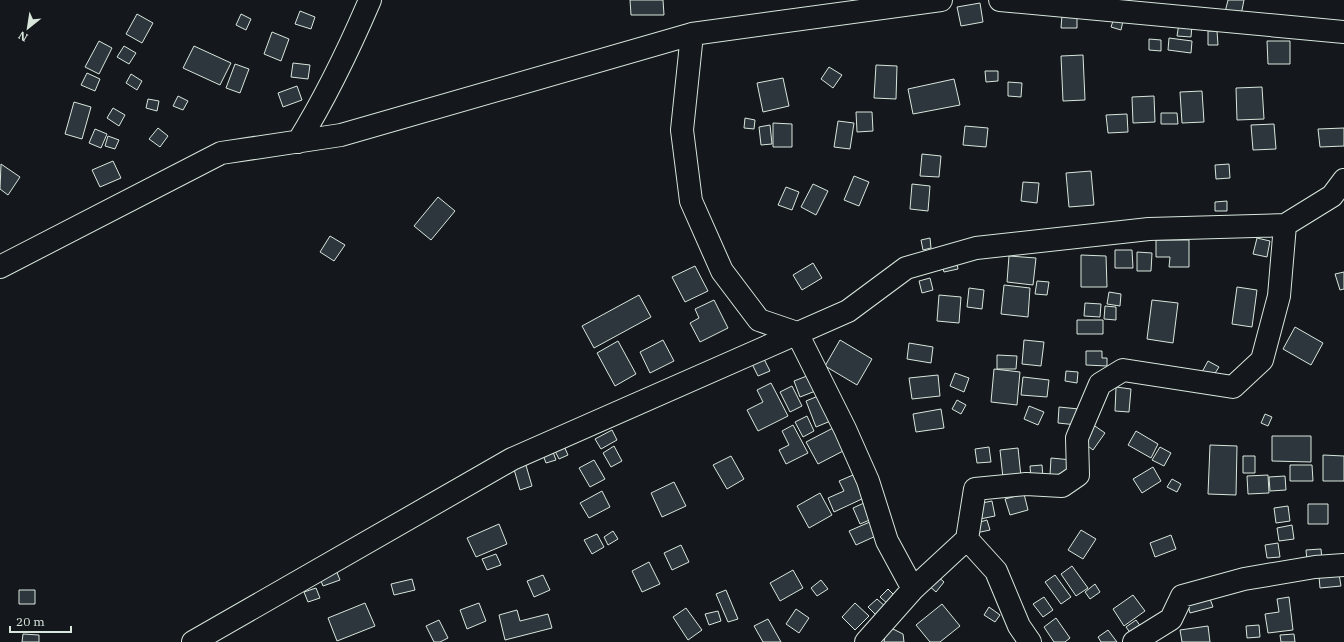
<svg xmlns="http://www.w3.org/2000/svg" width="1344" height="642" viewBox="0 0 1344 642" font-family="'IBM Plex Serif',serif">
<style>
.building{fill:#2c363c;stroke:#d8e6dc}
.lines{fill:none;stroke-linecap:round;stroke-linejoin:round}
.minor-casing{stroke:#d8e6dc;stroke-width:24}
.minor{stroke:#14181c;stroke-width:22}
</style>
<rect width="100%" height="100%" fill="#14181c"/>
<path class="building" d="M630 0H663L664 15H631Z
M1228 0H1244L1241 15 1225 12Z
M980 3 983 22 961 26 957 7Z
M300 11 315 17 311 29 295 24Z
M137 14 153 23 142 43 126 34Z
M241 14 251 19 246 30 236 25Z
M1062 15 1077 16V28H1061Z
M1114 18 1123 21 1121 30 1111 27Z
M1179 23 1192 25 1191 37 1177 36Z
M1208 31H1217L1218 45H1208Z
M272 32 289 39 281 61 264 54Z
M1169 38 1192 41 1191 53 1168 50Z
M1149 39 1161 40V51L1149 50Z
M99 41 112 48 99 74 85 67Z
M1267 41H1290V64H1268Z
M124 46 136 53 129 64 117 57Z
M194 46 231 63 220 85 183 68Z
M1083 55 1085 100 1063 101 1061 56Z
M293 63 310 65 308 79 291 77Z
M235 64 249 69 240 93 226 88Z
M876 65 897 66 896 99 874 98Z
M829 67 842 75 833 88 821 79Z
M985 71H998V81L986 82Z
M87 73 100 79 95 91 81 85Z
M131 74 142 81 137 90 126 83Z
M783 78 789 106 763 112 757 83Z
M954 79 960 105 913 114 908 89Z
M1008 82 1022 83 1021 97 1008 96Z
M297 86 302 100 283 107 278 93Z
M1262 87 1264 119 1237 120 1236 88Z
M1202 91 1204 122 1182 123 1180 92Z
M178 96 188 101 183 110 173 106Z
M1154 96 1155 122 1133 123 1132 97Z
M148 99 159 101 157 111 146 108Z
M74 102 91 107 82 139 65 134Z
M113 108 125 115 119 126 107 118Z
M856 112H872L873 131 857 132Z
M1161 113H1177L1178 124H1161Z
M1127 114 1128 132 1108 133 1106 115Z
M745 118 755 120 754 129 744 128Z
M838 121 854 123 850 149 834 147Z
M773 123 792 124V147H773Z
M1274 124 1276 149 1253 150 1251 125Z
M770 125 772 144 761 145 759 127Z
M965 126 988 128 986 147 963 145Z
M158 128 168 136 160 147 149 139Z
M1344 128V146L1320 147 1318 129Z
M95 129 107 134 101 148 89 143Z
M108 136 119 140 115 149 105 146Z
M922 154 941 156 939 177 920 176Z
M113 161 121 178 100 187 92 170Z
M1 164 20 177 8 195 0 189Z
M1229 164 1230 178 1216 179 1215 165Z
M1091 171 1094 205 1069 207 1066 173Z
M854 176 869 182 859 206 844 200Z
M1023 182 1039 183 1037 203 1021 201Z
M813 184 828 191 816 215 801 207Z
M912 184 930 186 928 211 910 209Z
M786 187 799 192 792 210 778 205Z
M438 197 455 211 431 240 414 226Z
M1227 201V211H1215V202Z
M330 236 345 245 334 261 320 252Z
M930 238 931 248 923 250 921 240Z
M1257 238 1270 241 1267 257 1253 254Z
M1156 240H1189V267H1169L1170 257H1156Z
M1115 250H1132L1133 268H1115Z
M1137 252 1152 253 1151 271H1137Z
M1081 255 1106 256 1107 287H1081Z
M1009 256 1036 258 1033 285 1007 282Z
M956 259 958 269 944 272 941 262Z
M813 263 822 278 802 290 793 275Z
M695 266 708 291 685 302 672 277Z
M1344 272V289L1340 290 1335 274Z
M930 278 933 290 922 293 919 281Z
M1037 281 1049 282 1047 295 1035 294Z
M1004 285 1030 288 1028 317 1001 314Z
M1237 287 1257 290 1252 327 1232 324Z
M969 288 984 290 982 309 967 307Z
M1109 292 1121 294 1120 306 1107 304Z
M639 295 651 317 594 348 582 326Z
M939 295 961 297 959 323 937 321Z
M714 300 728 328 700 342 690 323 699 318 695 309Z
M1152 300 1178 303 1173 343 1147 339Z
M1085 303 1101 304 1100 317 1084 316Z
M1105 306 1116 307V320L1104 319Z
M1077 320H1103V334H1077Z
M1295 327 1323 343 1311 365 1283 349Z
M663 340 674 361 650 373 640 352Z
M840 340 872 359 857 385 825 366Z
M1024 340 1044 342 1041 366 1022 364Z
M618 341 636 374 615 386 597 353Z
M909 343 933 347 931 363 907 359Z
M1086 351H1102V358H1107V366L1086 365Z
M762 355 770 371 758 376 750 360Z
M997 355 1017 356 1016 369H997Z
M1208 361 1219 367 1212 378 1202 372Z
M994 369 1020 372 1017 405 991 402Z
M1066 371 1078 372 1077 383 1065 381Z
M955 373 969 378 964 392 950 386Z
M812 374 818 390 800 397 794 381Z
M938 375 940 396 912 399 909 378Z
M1023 377 1049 380 1047 397 1021 395Z
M771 383 788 416 758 431 747 410 763 402 757 390Z
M792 386 802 406 790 412 780 392Z
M1116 387 1131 389 1129 412 1115 411Z
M823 394 833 420 816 427 806 401Z
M957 400 966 405 961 414 952 409Z
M1029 406 1044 412 1038 425 1024 419Z
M1059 407 1079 409 1077 425 1058 423Z
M941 409 944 428 916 432 913 414Z
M1265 414 1272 417 1268 426 1261 423Z
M807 416 814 431 803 437 795 422Z
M1092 424 1105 433 1093 450 1080 440Z
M793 425 808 453 786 464 779 450 789 445 782 431Z
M833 428 845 450 818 464 806 442Z
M612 430 617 440 601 449 595 439Z
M1136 431 1158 444 1151 458 1128 445Z
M1272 436H1311V462L1272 461Z
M1210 445 1237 446 1236 495 1208 494Z
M564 446 568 455 559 459 555 451Z
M614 446 622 461 611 467 603 453Z
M989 447 991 462 977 463 975 449Z
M1160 447 1171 453 1164 466 1152 460Z
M1018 448 1021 477 1003 478 1000 450Z
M553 452 556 460 546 463 543 455Z
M1323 455 1344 456V481H1323Z
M731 456 744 479 727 489 713 465Z
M1243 456H1255V473H1243Z
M1051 458 1072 460 1071 477 1050 475Z
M594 460 605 479 590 487 579 468Z
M525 462 532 486 520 490 513 466Z
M1042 465 1043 477 1031 478 1030 466Z
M1290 465H1312L1313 481H1290Z
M1153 467 1161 481 1142 493 1133 479Z
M853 475 864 498 834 512 828 498 844 491 839 481Z
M1268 475 1269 493 1248 494 1247 476Z
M1285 476 1286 490 1270 491 1269 477Z
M1172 479 1181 484 1177 492 1167 487Z
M674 482 686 506 662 517 651 493Z
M602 491 610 507 589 518 580 503Z
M820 493 832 515 809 528 797 506Z
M1024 494 1028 510 1010 515 1005 499Z
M992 501 995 516 980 519 977 504Z
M864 503 872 519 860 524 853 508Z
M1308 504H1328V524H1308Z
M1288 506 1290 521 1276 523 1274 508Z
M987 520 990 530 976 533 973 524Z
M872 521 878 535 856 545 849 531Z
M499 524 507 544 476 557 467 538Z
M1292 525 1294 539 1279 541 1277 528Z
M1081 530 1096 539 1083 559 1068 550Z
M613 531 618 539 608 545 604 537Z
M597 534 604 547 592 554 584 540Z
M1171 535 1176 549 1155 557 1150 543Z
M1278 543 1280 557 1267 558 1265 545Z
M681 545 689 562 672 570 664 553Z
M1321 549 1322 560 1307 561 1306 550Z
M496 554 501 565 487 570 482 559Z
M649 562 660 584 642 592 632 571Z
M1072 566 1088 588 1076 596 1061 574Z
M336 570 340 580 323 586 319 576Z
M793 570 803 588 780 601 770 583Z
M935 574 944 582 936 592 927 584Z
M1339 574 1341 586 1320 588 1319 577Z
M543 575 550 590 534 597 527 581Z
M1055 575 1071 597 1061 604 1045 582Z
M412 579 415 590 394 595 391 584Z
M821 580 828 589 817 596 811 588Z
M1095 584 1100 592 1090 599 1085 592Z
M316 588 320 598 308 602 304 592Z
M888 589 897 598 889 605 880 597Z
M19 590H35V604H19Z
M726 590 738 619 728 622 716 594Z
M1133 595 1145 611 1124 626 1113 609Z
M1209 596 1213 607 1190 613 1187 602Z
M1044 597 1053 610 1043 617 1033 604Z
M1289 597 1293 630 1268 633 1265 614 1279 612 1277 599Z
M877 599 887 608 878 617 868 607Z
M365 603 375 626 337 641 328 618Z
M479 603 486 621 467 629 460 610Z
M855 603 869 616 855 630 842 617Z
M942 604 960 626 940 642H930L916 625Z
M989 607 1000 615 995 622 984 615Z
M686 608 702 630 688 640 673 617Z
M796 609 809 618 799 633 786 624Z
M517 610 520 621 548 614 552 628 505 640 499 615Z
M718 611 721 621 709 625 705 614Z
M1056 618 1070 638 1065 642H1054L1044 627Z
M768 619 781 642H763L754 626Z
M439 620 448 638 440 642H434L426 626Z
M1136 620 1144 631 1134 638 1126 627Z
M1259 625 1260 637 1247 638 1246 626Z
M1208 626 1210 642H1182L1180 630Z
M893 629 903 634 904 642H884L885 636Z
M1108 630 1117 642H1101L1098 637Z
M23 634 39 635V642H22Z
M1294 634 1295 642H1281L1280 635Z"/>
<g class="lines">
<defs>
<path id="minor" d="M1000 0 1344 32
M692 34 682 130 691 201 722 271 759 320 797 333 845 429 868 481 887 541 913 589
M298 142C326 97 349 49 370 0
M0 267 221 153 341 135 692 34 941 0
M967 539 996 571 1019 626 1030 642
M193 642 512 459 848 311 906 268 976 248 1149 229 1285 225 1332 196 1344 180
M866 642 913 589 967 539 975 489 1026 484 1062 486 1078 475 1077 438 1100 384 1123 370 1233 387 1262 360 1279 296 1285 225
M1134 642 1171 619 1182 596 1244 579 1315 567 1344 565"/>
</defs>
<use href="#minor" class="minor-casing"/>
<use href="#minor" class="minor"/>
</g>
<g transform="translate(28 28) rotate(210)" stroke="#14181c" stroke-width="3" paint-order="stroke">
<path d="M0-3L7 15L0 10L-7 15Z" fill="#d8e6dc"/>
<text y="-6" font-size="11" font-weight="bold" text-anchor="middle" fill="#d8e6dc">N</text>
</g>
<path d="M10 626v6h61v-6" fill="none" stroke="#d8e6dc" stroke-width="2"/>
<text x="16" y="626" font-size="12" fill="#d8e6dc" stroke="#14181c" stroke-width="3" paint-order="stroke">20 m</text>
</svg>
